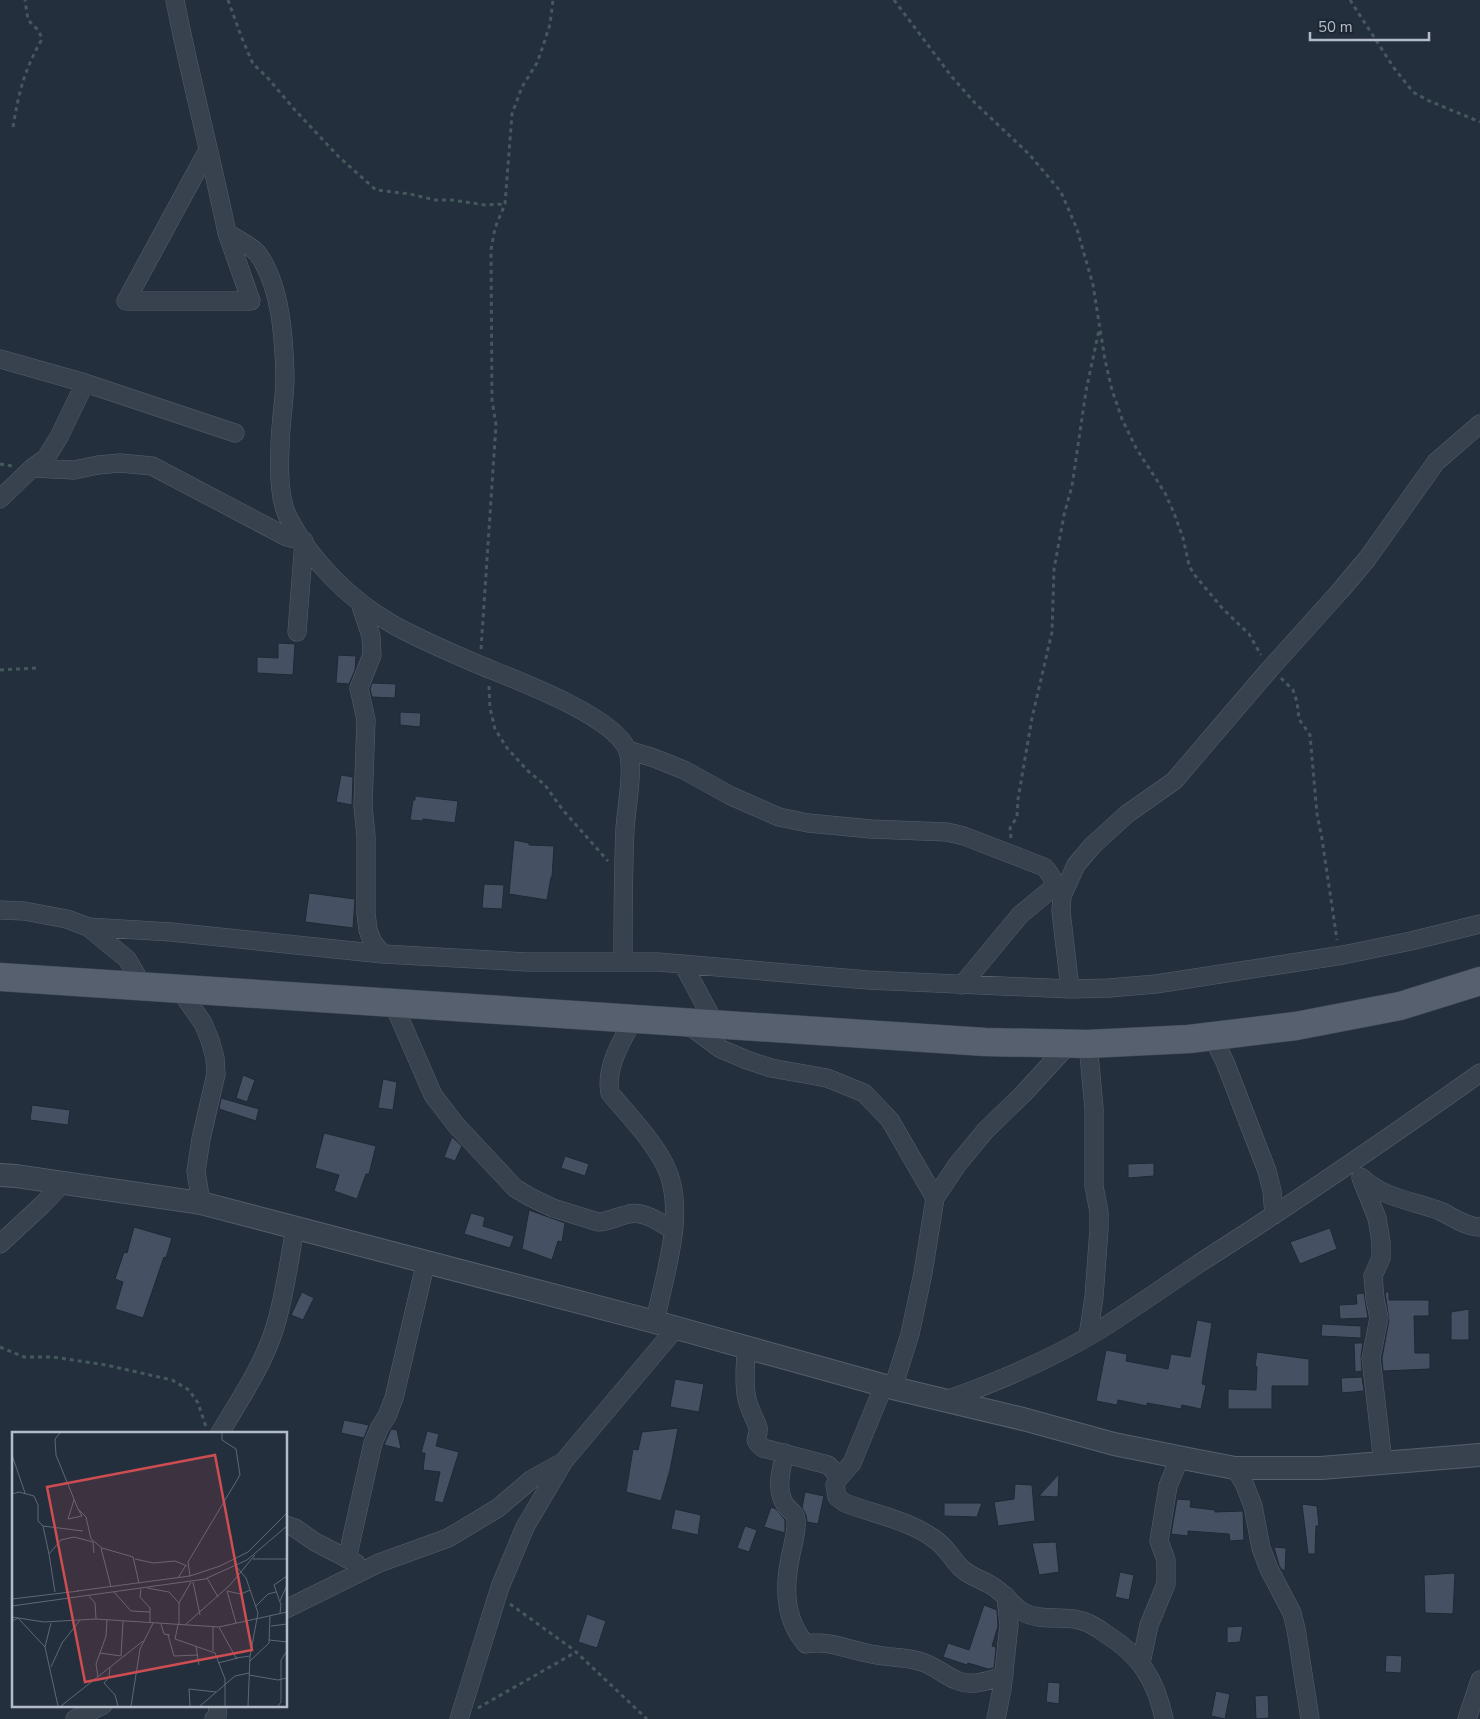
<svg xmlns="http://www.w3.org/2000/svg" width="1480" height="1719" viewBox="0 0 1480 1719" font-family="'Nunito Sans',sans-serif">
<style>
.building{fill:#455162;stroke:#1f2835}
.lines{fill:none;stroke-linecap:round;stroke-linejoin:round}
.minor-casing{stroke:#565f6c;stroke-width:19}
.tertiary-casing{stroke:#565f6c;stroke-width:24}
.primary-casing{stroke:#414a57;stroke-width:29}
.path{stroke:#44595c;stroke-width:3;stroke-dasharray:4 4;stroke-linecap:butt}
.minor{stroke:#38414e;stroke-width:18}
.tertiary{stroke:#38414e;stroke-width:22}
.primary{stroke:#56606e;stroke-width:28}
.inset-road{fill:none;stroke:#5e6776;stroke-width:1}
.view{fill:#ce4d50;fill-opacity:0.15;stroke:#ce4d50;stroke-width:2.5}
.inset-edge{fill:none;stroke:#b4bcc9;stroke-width:2.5}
</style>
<rect width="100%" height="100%" fill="#242f3e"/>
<path class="building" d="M278 643 295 644 293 675 257 673V657L278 658Z
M338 655 356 656 355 670 349 684 336 683Z
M372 683 396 684 395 698 372 697 370 689Z
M400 712 421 713 420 727 400 725Z
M341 775 353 777 352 805 336 802Z
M415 796 458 801 455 823 423 819V821L410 820 413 800H415Z
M514 840 529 843V845L554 846 552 877H551L547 900 509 894Z
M484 884 504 885 502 909 482 908Z
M309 893 355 899 353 928 305 922Z
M243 1075 255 1080 247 1102 236 1098Z
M383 1079 397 1082 393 1110 378 1108Z
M221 1098 259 1109 256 1121 219 1109Z
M32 1105 70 1110 68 1125 30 1120Z
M324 1133 376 1146 369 1174H366L357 1199 334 1191 339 1175 315 1168Z
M452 1137 462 1146 455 1161 444 1157Z
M565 1156 589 1164 585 1176 561 1168Z
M1154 1163V1176L1128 1178V1164Z
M529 1210 565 1223 562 1242 558 1241 552 1260 522 1249Z
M471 1213 485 1217 483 1226 514 1236 510 1248 464 1234Z
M134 1227 172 1238 166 1258 164 1257 143 1318 115 1309 123 1282 115 1279 124 1252 127 1253Z
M1330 1228 1337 1249 1300 1264 1290 1242Z
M302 1292 314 1298 303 1320 291 1315Z
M1385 1292H1389V1300H1429V1316H1414L1415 1353H1430V1369L1383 1371 1382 1358 1389 1320Z
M1364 1293 1368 1318 1340 1319 1339 1305 1357 1304 1356 1294Z
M1469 1309V1340H1451V1312Z
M1197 1320 1212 1323 1202 1384 1206 1385 1201 1409 1182 1405 1181 1409 1147 1403V1406L1118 1400 1117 1405 1096 1401 1106 1350 1127 1354 1126 1361 1168 1369 1171 1354 1190 1357Z
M1322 1324 1361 1326V1338L1321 1336Z
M1354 1343H1363L1361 1356 1362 1371 1355 1372Z
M1257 1352 1309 1359V1386H1272V1409H1228V1389L1256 1390 1257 1367 1255 1366Z
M1362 1377 1364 1391 1342 1393 1341 1378Z
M675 1379 704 1384 699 1412 670 1407Z
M344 1420 369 1425 364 1438 341 1433Z
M678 1428 670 1470 661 1501 626 1492 633 1449 638 1450 642 1432Z
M391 1429 397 1430 401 1449 384 1445Z
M427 1431 439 1434 436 1446 459 1452 443 1503 434 1501 440 1472 423 1470 425 1453H421Z
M1059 1474 1058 1497 1039 1496Z
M1015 1484 1032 1485 1035 1521 998 1526 994 1502 1014 1499Z
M805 1492 824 1496 818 1524 807 1522 806 1515 802 1508Z
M1177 1499 1191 1500 1190 1507 1215 1510V1512L1243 1511 1244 1540 1230 1541 1229 1534 1188 1531V1536L1171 1534Z
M944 1503H982L977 1517 944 1516Z
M1302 1504 1317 1506 1319 1526H1316L1315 1554H1308Z
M771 1507 776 1509 785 1520V1533L764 1527Z
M675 1509 701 1515 698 1535 671 1529Z
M745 1526 757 1530 749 1552 737 1548Z
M1056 1542 1059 1572 1039 1575 1032 1543Z
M1274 1547 1286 1548 1285 1571 1281 1569 1279 1565Z
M1120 1572 1134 1575 1129 1600 1115 1597Z
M1455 1573 1453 1614 1425 1613 1424 1575Z
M984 1605 997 1610 998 1626 992 1646 996 1647 994 1668 988 1669 968 1663 967 1665 943 1657 948 1643 969 1650Z
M587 1614 606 1621 597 1648 578 1642Z
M1243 1626 1240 1642 1227 1643V1627Z
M1386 1655 1402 1656 1401 1673 1385 1672Z
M1048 1682 1060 1683 1059 1704 1046 1702Z
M1216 1691 1230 1694 1225 1719 1211 1716Z
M1268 1695 1269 1718 1256 1719 1255 1696Z"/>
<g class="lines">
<defs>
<path id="minor" d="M175 0C190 78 211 155 227 233 236 239 251 245 258 254 281 286 284 338 285 377 285 400 280 424 280 447 279 467 279 499 288 517 310 560 350 600 392 624 420 640 452 653 482 666 516 680 612 715 627 749 635 767 626 808 625 829 623 873 623 917 623 961
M208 150 126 301H251L227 233
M0 359 85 383 235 433
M32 468 46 458 59 437 85 383
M0 499 32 468 74 470 98 465 120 463 152 466 287 537 304 541 297 632
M360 603 371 636 372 655 359 688 366 720 363 806 366 836V913L368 930 373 943 383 954
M628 750 654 758 684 770 731 796 779 817 808 823 871 829 947 832 964 836 1044 867C1053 875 1055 886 1062 896
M0 910 24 911 67 919 88 927 127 959 143 986
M88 927 171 932 383 954 528 962H658L868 980 1070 989 1109 988 1156 984 1343 955 1411 941 1480 924
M683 964 715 1024
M962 985 1020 915 1055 886
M179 989 203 1023 210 1040 215 1058 216 1074 201 1139 196 1171 201 1203
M1070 989 1061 911 1062 896 1076 865 1093 845 1127 814 1174 781 1269 670 1340 591 1367 559 1436 462 1480 424
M393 1003 433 1095 456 1125 515 1188 530 1197 553 1208 598 1222C609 1222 618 1216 629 1214 643 1210 661 1223 673 1230
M634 1018C622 1041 605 1067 610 1093 629 1116 651 1138 665 1165 688 1210 664 1275 655 1322
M687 1024 721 1049 747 1060 771 1068 827 1078 864 1093 890 1120 935 1198
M1212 1036 1225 1062 1267 1171 1272 1191 1274 1215
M1361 1177C1383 1198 1413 1201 1440 1211 1453 1217 1466 1227 1480 1227
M1361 1178 1377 1218 1381 1242V1258L1373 1276 1375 1299 1379 1318 1371 1358 1383 1463
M0 1244 42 1205 63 1183
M1088 1336 1094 1297 1099 1229V1212L1094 1186V1108L1088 1044
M746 1348C746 1365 743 1382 747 1399 749 1409 755 1418 758 1428 760 1438 750 1438 763 1448L828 1465 834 1471 838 1479
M884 1385 852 1463 838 1479 835 1485 837 1497 845 1503C873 1514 908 1520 933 1538 948 1548 950 1557 961 1568 970 1577 984 1580 994 1587 1005 1594 1012 1606 1023 1612 1039 1621 1061 1616 1079 1620 1089 1622 1098 1628 1106 1634 1140 1655 1156 1680 1164 1719
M893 1388 910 1334 923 1273 935 1198 957 1165 985 1131 1024 1093 1070 1043
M946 1400C1000 1381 1052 1359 1101 1329 1134 1308 1166 1286 1198 1264 1294 1203 1387 1139 1480 1073
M220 1433C240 1399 264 1364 275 1327 285 1295 289 1261 295 1228
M785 1453C781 1470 775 1490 786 1506 790 1511 796 1513 796 1521 797 1534 792 1546 790 1559 784 1588 785 1621 806 1644 829 1639 854 1652 877 1655 892 1658 907 1657 922 1662 935 1666 944 1675 956 1680 971 1687 989 1681 1004 1675
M1235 1468 1244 1483 1253 1506 1261 1548 1269 1569 1292 1613 1296 1629 1310 1719
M286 1525 295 1528 315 1542 356 1563
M347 1559 373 1443 380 1427 387 1416 394 1398 426 1261
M286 1609 379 1563 448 1538 498 1508 532 1479 563 1462
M1141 1663 1149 1625 1166 1584V1560L1159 1541 1168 1486 1180 1457
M75 1719 103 1705
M214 1719 217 1717 218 1705
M459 1719 500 1587 525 1527 564 1461 676 1328
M996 1719 1002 1689 1009 1625 1006 1596
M1467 1719 1480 1680"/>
<path id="tertiary" d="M0 1175 16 1176 201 1203 655 1322 893 1388 1023 1419 1114 1444 1193 1460 1235 1468H1321L1480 1455"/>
<path id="primary" d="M0 977 985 1042 1088 1044 1189 1039 1296 1026 1400 1006 1480 981"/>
</defs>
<use href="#minor" class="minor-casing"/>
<use href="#tertiary" class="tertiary-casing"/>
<use href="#primary" class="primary-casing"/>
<path class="path" d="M228 0 241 36 253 64 267 77 294 109 339 157 376 190 410 194 435 200H452L485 205 505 204
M894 0 952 77 975 103 1029 154 1061 192 1077 229 1093 285 1105 360 1112 390 1122 419 1136 448 1165 493 1174 513 1183 538 1189 565 1193 573 1223 609 1249 634 1261 655
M1350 0 1394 68 1413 92 1427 100 1480 122
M13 127C19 91 24 71 42 39L39 31 28 20 25 0
M0 464 12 466
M481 649 496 425 492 400 491 250 495 228 505 204 512 114 522 87 537 63 543 46 550 24 553 0
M0 670 36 668
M1281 678 1293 690 1297 702 1299 719 1310 735 1317 814 1322 839 1337 940
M489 686 490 708 495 729 507 748 528 771 545 785 562 809 608 861
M1011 838 1010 828 1017 817 1018 799 1032 718 1052 632 1054 569 1064 515 1072 486 1086 391 1099 330
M0 1347 24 1357H53L73 1360 106 1365 172 1380 189 1390 198 1403 206 1427
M510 1604 574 1650 647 1719
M478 1708 576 1652"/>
<use href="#minor" class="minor"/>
<use href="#tertiary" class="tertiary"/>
<use href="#primary" class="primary"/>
</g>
<g transform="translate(12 1432)">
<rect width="275" height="275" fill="#242f3e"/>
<path class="inset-road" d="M48 1 43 7 44 23 66 77 74 85 79 107 90 116 121 125 127 151M0 23 13 61M0 62 7 60 22 64 26 73V89L31 94 71 99M62 68 56 87 70 84 66 77M31 94 37 122M89 116 99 155M123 127 141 131 163 129 175 134M241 127H275M224 134 234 146 246 181 238 224 236 274M178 144 176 130 228 43 224 17 210 8V1M166 146 174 133M195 146 206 165M181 150 188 183M135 156 157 160 167 171M129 157 128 165 138 176V191M65 159 178 144 208 134 236 120 275 81M215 159 224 191M215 159 229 162 238 158M43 160 37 122 49 108 62 105 81 110 82 121M102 160 119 179 138 180M77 164 83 171 84 187M0 167 67 159M268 169 275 153M0 174 193 147 235 128 275 94M244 174 256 162 264 160M268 181 269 173 262 153 275 144M0 185 32 190 84 187 207 195 275 180M0 189 6 186 33 215 46 274M149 192 152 202 158 203M166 193 163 207 203 221 213 247V274M167 193V171L179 150M173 193 218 153 243 123M259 194 275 192M201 195V219M207 195 224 226 238 224M156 203 162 224 186 223M257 208 275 210M184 214 187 233M33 215 39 191M88 221 109 224M109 224 111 189M238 229 257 211 258 183M206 231 226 226M39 235 50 211 68 188M98 236 97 245 92 251 103 263 106 274M237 243 266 248 275 246M86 245 84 232 94 204 95 188M49 274 131 209M119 274 128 217 141 191M178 274 177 257 204 260M188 274 223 244 237 241M266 274 269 270V228L275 219"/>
<path class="view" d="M203 23 240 218 73 250 35 55Z"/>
<rect width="275" height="275" class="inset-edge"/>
</g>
<path d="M1310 32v8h119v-8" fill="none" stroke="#b4bcc9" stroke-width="2.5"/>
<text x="1318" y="32" font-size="15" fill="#b4bcc9" stroke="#1d2633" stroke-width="4" paint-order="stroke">50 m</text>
</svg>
